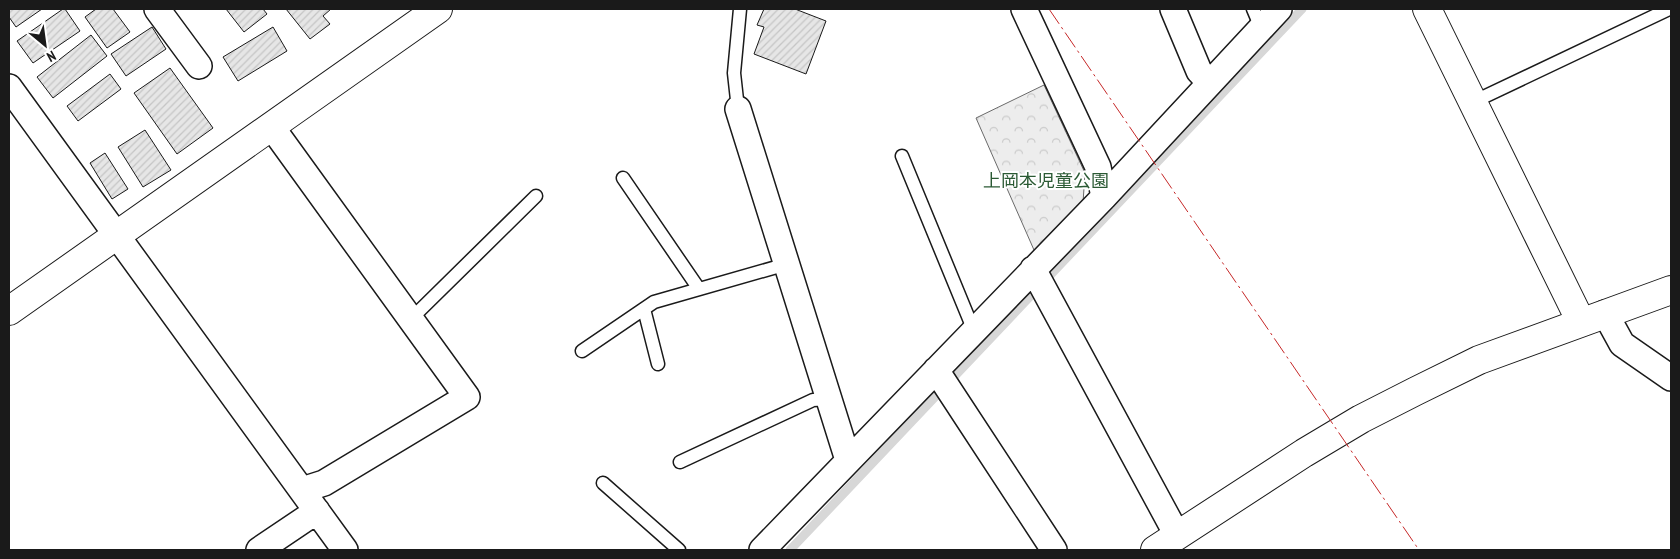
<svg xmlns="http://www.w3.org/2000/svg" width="1680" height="559" viewBox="0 0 1680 559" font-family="'PT Sans Narrow','Noto Sans JP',sans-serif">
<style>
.park{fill:url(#park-crowns);stroke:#6a6a6a}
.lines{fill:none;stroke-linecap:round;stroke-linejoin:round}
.stream{stroke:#d7d7d7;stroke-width:9}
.building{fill:url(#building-hatch);stroke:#1a1a1a}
.service-casing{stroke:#1a1a1a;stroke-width:15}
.minor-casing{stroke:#1a1a1a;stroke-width:28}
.tertiary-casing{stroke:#1a1a1a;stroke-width:30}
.service{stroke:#fff;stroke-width:12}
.minor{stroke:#fff;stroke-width:25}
.tertiary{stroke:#fff;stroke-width:28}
.power{stroke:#c62828;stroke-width:1;stroke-dasharray:18 4 2.5 4;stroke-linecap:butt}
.labels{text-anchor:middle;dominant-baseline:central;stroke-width:4;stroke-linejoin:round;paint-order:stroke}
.park-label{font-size:18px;fill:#2b5a34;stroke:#fff}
</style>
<defs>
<pattern id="park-crowns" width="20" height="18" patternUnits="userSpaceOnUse" patternTransform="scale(1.25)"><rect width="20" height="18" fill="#ededed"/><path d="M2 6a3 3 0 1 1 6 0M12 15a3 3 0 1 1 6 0" fill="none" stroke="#cbcbcb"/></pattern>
<pattern id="building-hatch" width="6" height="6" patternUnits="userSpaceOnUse" patternTransform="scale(1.25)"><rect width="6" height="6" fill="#e6e6e6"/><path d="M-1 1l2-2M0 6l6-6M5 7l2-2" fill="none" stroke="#c5c5c5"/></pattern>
</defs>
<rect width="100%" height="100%" fill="#fff"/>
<path class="park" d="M1044 85 1085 173 1083 203 1034 250 976 118Z"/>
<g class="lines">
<path class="stream" d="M790 550 1302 9"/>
</g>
<path class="building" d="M9 9H42L16 27 9 17Z
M63 9H65L80 31 33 63 17 41Z
M96 9H113L130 32 107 48 85 17Z
M226 9H263L267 14 244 32Z
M286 9H331L323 16 330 24 310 39Z
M764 9H795L826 21 806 74 754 54 764 27 757 25Z
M152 27 166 49 126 76 111 54Z
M273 27 287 51 238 81 223 57Z
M91 35 107 56 53 98 37 77Z
M170 68 213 128 177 154 134 93Z
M110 74 121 89 78 121 67 106Z
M145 130 171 170 143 187 118 147Z
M105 153 128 189 112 199 90 163Z"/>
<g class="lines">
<defs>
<path id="service" d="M1253 9 1261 28
M1473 102 1669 9
M738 109 734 73 740 9
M902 156 974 331
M623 178 699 289
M644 309 658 364
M411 319 536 196
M582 351 654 302 787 264
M680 462 813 400 829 399
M603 483 679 550"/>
<path id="minor" d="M157 9 199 66
M1024 9 1098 167 1104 197
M1173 9 1199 71 1210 83
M9 87 345 550
M738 109 848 460
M271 126 467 397 324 483 302 490
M1033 269 1177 535
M1605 313 1622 344 1671 378
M936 370 1054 550
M259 550 317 511
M762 550 1104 197 1279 9"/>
<path id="tertiary" d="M1427 9 1581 322
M9 311 438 9
M1155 550 1304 453 1361 419 1416 391 1479 360 1671 290"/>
</defs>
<use href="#service" class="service-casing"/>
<use href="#minor" class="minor-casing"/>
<use href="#tertiary" class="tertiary-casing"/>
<use href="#service" class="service"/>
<use href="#minor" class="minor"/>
<use href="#tertiary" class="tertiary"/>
<path class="power" d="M1049 9 1419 550"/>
</g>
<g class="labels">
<g class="park-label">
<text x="1046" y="180">上岡本児童公園</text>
</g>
</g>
<rect width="1680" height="559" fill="none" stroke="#1a1a1a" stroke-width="20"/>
<g transform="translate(45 45) rotate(151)" stroke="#ffffff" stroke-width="4" paint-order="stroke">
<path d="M0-4L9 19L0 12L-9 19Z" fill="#1a1a1a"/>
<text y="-8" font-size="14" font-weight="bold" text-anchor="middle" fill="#1a1a1a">N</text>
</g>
</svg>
